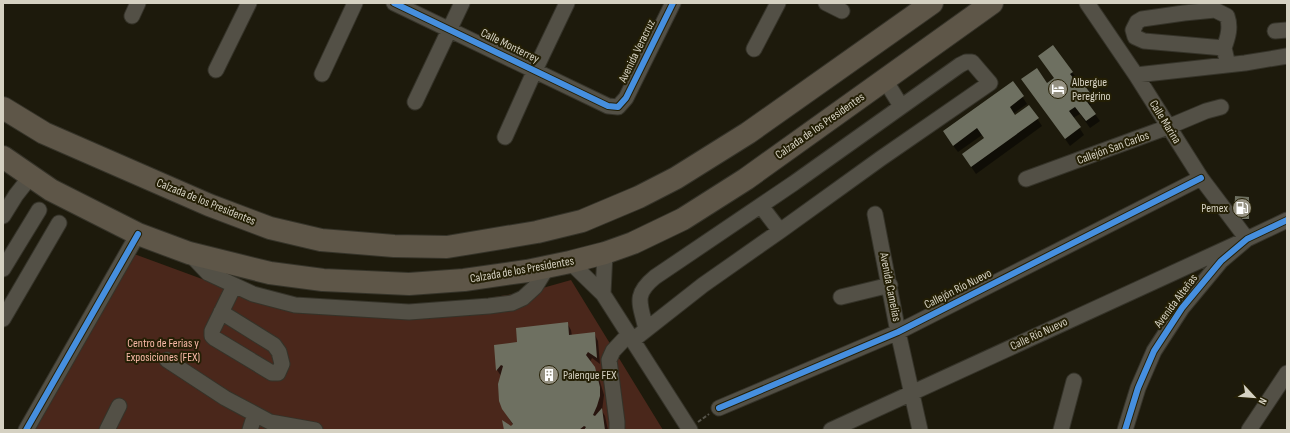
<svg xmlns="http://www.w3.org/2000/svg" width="1290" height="433" viewBox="0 0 1290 433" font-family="'Sofia Sans Condensed',sans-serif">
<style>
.green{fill:#4a271b}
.shadow{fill:#0007}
.building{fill:#6e7061}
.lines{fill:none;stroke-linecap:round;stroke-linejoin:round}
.minor-casing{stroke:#353329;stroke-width:17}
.highway-casing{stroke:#353329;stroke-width:24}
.path{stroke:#555349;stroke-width:2;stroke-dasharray:4 2;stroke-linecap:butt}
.minor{stroke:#535046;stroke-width:15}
.highway{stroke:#5e5648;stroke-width:22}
.cycleway-casing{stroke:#241f05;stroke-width:8}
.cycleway{stroke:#468fdf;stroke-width:6}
.labels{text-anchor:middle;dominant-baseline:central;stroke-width:4;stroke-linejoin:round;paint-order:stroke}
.street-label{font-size:12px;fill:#d5d1c2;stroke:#241f05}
.poi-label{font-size:12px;fill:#d5d1c2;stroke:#241f05;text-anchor:start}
.park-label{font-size:12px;fill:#f8b9a7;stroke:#241f05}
</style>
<rect width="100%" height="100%" fill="#1d1a0c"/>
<path class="green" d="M126 251 213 283 344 310 457 303 532 291 571 280 663 430H26Z"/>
<path class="shadow" d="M1072 72 1077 79 1074 81 1077 85 1081 82 1094 102 1089 106 1100 121 1090 128 1080 114 1073 118 1084 135 1070 146 1023 80 1047 84Z
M1013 82 1027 104 1013 114 1015 116 1029 106 1042 126 976 174 963 155 985 139 982 135 958 152 948 139Z
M1249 198V220H1236Z
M567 323 571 330 572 336 594 333 598 341 600 364 592 358 590 362 598 375 604 395 602 411 605 416 608 430H505L511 427 513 425 503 409 501 376 497 370 495 346 518 343Z"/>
<path class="building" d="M1053 45 1073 72 1070 74 1078 84 1081 81 1091 94 1085 99 1096 114 1086 121 1075 107 1069 111 1081 127 1065 139 1021 79 1037 68 1047 83 1054 78 1038 56Z
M1013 81 1024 96 1010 107 1015 115 1029 105 1039 118 971 167 962 154 984 138 977 128 953 146 943 131Z
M1235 196 1249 197V219H1234Z
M568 322 569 335 595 332 597 358 588 352 586 355 595 367 600 387V396L597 406 593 415 595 416 602 408 605 430H584L586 427 584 426 579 430H504L502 420 511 426 513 424 502 409 499 401 498 384 503 366 501 365 496 371 494 345 517 342 516 328Z"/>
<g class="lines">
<defs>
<path id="minor" d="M394 3 608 106 618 107 626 98 673 3
M826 3 842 11
M1087 3 1136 75 1201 178 1247 239
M132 16 138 3
M1275 31 1287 30
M1224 48C1228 37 1231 27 1227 16L1215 10 1184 13 1142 19 1137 22 1133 30 1135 37 1144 41 1224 48 1228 65
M754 49 778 3
M216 70 249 3
M322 74 355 3
M1136 75 1245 63 1287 56
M885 80 901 106
M415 102 462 3
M505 137 535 70 567 3
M1026 179 1168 127 1206 111 1221 107
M761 206 780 231
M875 214 898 332 920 430
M3 216 16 195 31 176
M189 253 208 273 253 294 295 305 409 312 489 306 512 303 523 298 535 287 548 266
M570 262 603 294 690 430
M3 269 39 210
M603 294 605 253
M841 297 890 285
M221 312 274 345 279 352 282 364 278 373H272L214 338 212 336V331L234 286
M3 319 59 223
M633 340 703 285 780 231 880 159 990 83 972 62H966L960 65 794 183 655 277C633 295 640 303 646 329
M167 360 225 398 270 422 315 430
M719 408 898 332 1201 178
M26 430 138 234
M107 430 119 406
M250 430 255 414
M617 430V422L609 360 613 351 629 334
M831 430 1247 239
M1061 430 1074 381
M1125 430 1138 388 1154 351 1182 308 1221 261 1247 239 1287 220
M1249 430 1287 373"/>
<path id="highway" d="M3 108 44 133 209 205 270 228 321 240 394 246 447 247 537 232 582 221 639 197 676 178 748 133 932 3
M3 157 51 190 138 234 189 253 270 273 323 280 409 284 464 280 527 271 570 262 605 253 633 243 683 219 746 179 992 3"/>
</defs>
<use href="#minor" class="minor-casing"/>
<use href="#highway" class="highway-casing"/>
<path class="path" d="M698 422 709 414"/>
<use href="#minor" class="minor"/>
<use href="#highway" class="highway"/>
<defs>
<path id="cycleway" d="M394 3 608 106 618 107 626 98 673 3
M719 408 898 332 1201 178
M26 430 138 234
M1125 430 1138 388 1154 351 1182 308 1221 261 1247 239 1287 220"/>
</defs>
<use href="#cycleway" class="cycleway-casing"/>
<use href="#cycleway" class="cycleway"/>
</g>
<defs>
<symbol id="hotel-disc" viewBox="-11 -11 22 22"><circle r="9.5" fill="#959182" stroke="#241f05"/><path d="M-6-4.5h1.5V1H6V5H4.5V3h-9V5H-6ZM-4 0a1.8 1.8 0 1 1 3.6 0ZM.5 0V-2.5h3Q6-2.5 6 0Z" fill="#fff"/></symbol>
<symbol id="fuel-disc" viewBox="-11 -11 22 22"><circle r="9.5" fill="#959182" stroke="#241f05"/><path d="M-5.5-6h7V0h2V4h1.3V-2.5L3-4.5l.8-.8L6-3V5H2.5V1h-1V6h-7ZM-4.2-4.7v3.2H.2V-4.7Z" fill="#fff"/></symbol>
<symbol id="building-disc" viewBox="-11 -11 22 22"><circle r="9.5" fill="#959182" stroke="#241f05"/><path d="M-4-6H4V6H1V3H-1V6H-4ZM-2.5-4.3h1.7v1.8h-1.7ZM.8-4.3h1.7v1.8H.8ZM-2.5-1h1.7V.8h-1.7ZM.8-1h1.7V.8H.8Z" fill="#fff"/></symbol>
</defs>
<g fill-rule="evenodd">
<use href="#hotel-disc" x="1047" y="78" width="22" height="22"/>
<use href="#fuel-disc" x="1231" y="197" width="22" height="22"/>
<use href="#building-disc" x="538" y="364" width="22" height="22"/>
</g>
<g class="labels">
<g class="street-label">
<text transform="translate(510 46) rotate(26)">Calle Monterrey</text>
<text transform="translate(637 51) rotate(-64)">Avenida Veracruz</text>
<text transform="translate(1165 122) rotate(58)">Calle Marina</text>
<text transform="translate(820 126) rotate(-35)">Calzada de los Presidentes</text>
<text transform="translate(1113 148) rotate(-20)">Callejón San Carlos</text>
<text transform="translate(206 202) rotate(22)">Calzada de los Presidentes</text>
<text transform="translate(522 270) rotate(-10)">Calzada de los Presidentes</text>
<text transform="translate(890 287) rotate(79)">Avenida Camelias</text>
<text transform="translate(958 289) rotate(-27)">Callejón Río Nuevo</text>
<text transform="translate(1176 301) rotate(-53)">Avenida Alteñas</text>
<text transform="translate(1039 334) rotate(-25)">Calle Río Nuevo</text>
</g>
<g class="poi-label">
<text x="1072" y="82">Albergue<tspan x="1072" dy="14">Peregrino</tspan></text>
<text x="1228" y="208" text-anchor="end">Pemex</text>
<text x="563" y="375">Palenque FEX</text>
</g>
<g class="park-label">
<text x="163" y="343">Centro de Ferias y<tspan x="163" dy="14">Exposiciones (FEX)</tspan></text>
</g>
</g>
<rect width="1290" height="433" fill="none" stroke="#d5d1c2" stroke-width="8"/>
<g transform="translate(1254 397) rotate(116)" stroke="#241f05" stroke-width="3" paint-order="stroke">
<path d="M0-3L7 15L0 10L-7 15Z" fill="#d5d1c2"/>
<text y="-6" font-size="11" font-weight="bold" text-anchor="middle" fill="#d5d1c2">N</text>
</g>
</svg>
